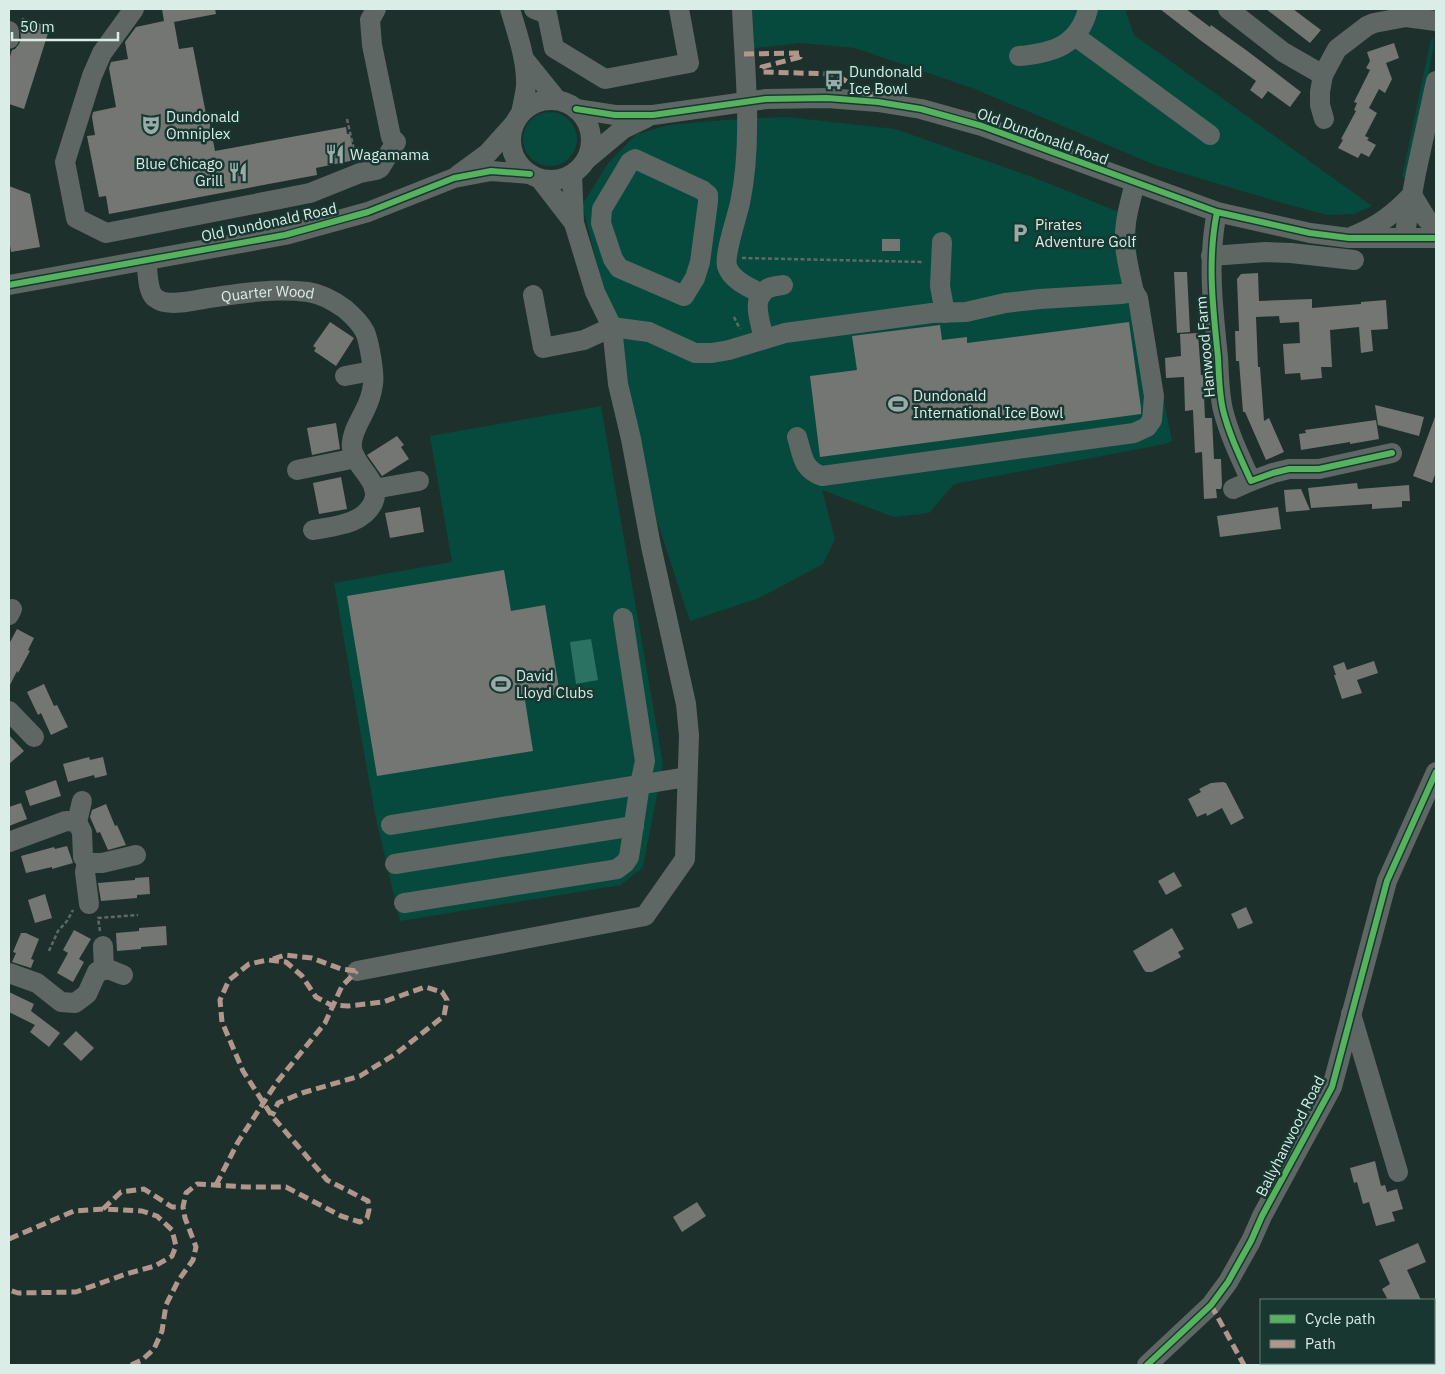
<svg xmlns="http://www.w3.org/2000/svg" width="1445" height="1374" viewBox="0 0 1445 1374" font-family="'IBM Plex Sans',sans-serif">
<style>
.green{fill:#064a3e}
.water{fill:#2b7262}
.building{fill:#747673}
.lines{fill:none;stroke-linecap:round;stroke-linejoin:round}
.path{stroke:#5f6967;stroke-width:2.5;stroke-dasharray:4 2.5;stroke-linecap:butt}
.minor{stroke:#5f6765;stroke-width:20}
.quiet{stroke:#b2968c;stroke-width:5;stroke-dasharray:10 5;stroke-linecap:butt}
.cycleway-casing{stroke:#173730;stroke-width:9}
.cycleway{stroke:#56b35d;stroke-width:6}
.labels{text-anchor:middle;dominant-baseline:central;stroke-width:5;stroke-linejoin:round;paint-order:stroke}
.poi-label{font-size:15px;fill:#dbede7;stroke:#173730;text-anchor:start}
.street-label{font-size:15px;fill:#dbede7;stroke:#173730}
</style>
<rect width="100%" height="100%" fill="#1e302c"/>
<path class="green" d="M752 9H1125L1134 35 1372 206 1354 214 1328 215 1293 206 1155 165 975 89 855 48 801 43 754 48Z
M1433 38 1434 43 1429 72 1407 178H1402L1431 39Z
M523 139a27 27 0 1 1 54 0a27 27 0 1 1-54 0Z
M787 117 895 129 1035 178 1136 219 1137 270 1172 441 1165 444 954 484 929 513 894 517 822 490 835 539 823 564 759 598 690 621 657 521 624 367 582 205 609 162 637 134 669 125 725 120Z
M601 406 663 764 643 867 621 885 400 921 375 814 334 583 452 562 430 436Z"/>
<path class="water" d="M591 639 598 680 576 684 570 642Z"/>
<path class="building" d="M162 9H215L216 14 174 22 179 49 193 47 206 114H208L215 151 346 127 347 134H350L355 160 316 168 317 175 109 214 106 196 99 197 87 136 95 135 92 117 93 112 116 107 109 68 111 62 128 59 125 42 136 27 164 21Z
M1160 9H1186L1210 27 1211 25 1246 50 1301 92 1290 107 1268 91 1262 99 1250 90 1256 81 1200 40Z
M1266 9H1293L1321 30 1310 43Z
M22 18 50 27 24 109 9 104V60L12 50 15 49 19 44 21 39 20 26Z
M1394 43 1399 58 1386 63 1392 79 1385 93 1379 89 1369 108 1377 113 1365 136 1369 138 1367 140 1376 145 1369 157 1361 153 1358 158 1338 148 1343 140 1341 139 1356 111 1354 110 1357 103 1354 102 1370 70 1366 68 1370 61 1367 52Z
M9 186 30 194 40 247 11 252 9 238Z
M882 239H900V251H882Z
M1174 272H1187L1190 332 1177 333Z
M1258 273 1259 301 1312 299V308L1361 304V302L1386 300 1388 329 1371 330 1373 351 1361 353 1359 327 1330 330 1332 367H1321L1322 378 1301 380 1300 373 1285 374 1283 344 1300 343 1299 322 1280 323 1279 316 1256 317 1258 367H1260L1264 421 1269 418 1284 452 1266 460 1245 412H1243L1239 361H1236L1235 331H1239L1237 279 1241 274Z
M330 322 354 338 336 366 314 351 316 348 313 346Z
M1129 322 1141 408V414L820 457 810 376 857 370 852 336 940 325 942 340 967 337V343Z
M1198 333 1201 375H1203L1205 418H1212L1214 459H1221L1222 485 1221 489H1216L1217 498 1204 499 1202 452 1195 453 1193 410 1185 411 1184 377 1166 378 1165 358 1181 356 1180 334Z
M1375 405 1424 417 1419 436 1378 425Z
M1435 417 1436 472 1432 483 1413 476Z
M1376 420 1379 439 1350 444V442L1301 450 1299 434 1306 433 1305 430Z
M336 423 340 449 312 455 307 428Z
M397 436 404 445 401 447 409 459 382 476 367 455Z
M341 477 347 509 319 514 313 483Z
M1357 483 1358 489 1409 485 1410 501H1402V507L1372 509V504L1311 508 1308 488Z
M1301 489 1310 510 1286 512 1284 490Z
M420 507 424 532 390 538 385 513Z
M1278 507 1281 529 1220 537 1217 516Z
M504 570 511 611 545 605 560 694 525 700 533 751 377 776 347 596Z
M17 629 34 638 28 650 30 651 18 673 17 671 9 687V644Z
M1374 661 1378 673 1357 680 1362 693 1342 699 1334 675H1336L1333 666 1344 662 1347 670Z
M44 684 54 706 57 705 68 727 51 735 41 713 38 715 27 692Z
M9 735 24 751 9 764Z
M89 757 90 760 103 757 107 775 95 778 94 775 68 782 63 764Z
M56 780 61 796 30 806 25 791Z
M1223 782 1226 783 1244 818 1231 825 1222 808 1207 816 1206 813 1197 817 1188 799 1201 792 1199 789 1211 783Z
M21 803 27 819 9 826V807Z
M106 804 115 826 117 825 126 845 108 850 100 832 97 833 90 817 92 810Z
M67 846 73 863 52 869V867L26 873 21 856 54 847 55 849Z
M1174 872 1182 886 1166 895 1158 881Z
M149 877 150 894 137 895V898L101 901 98 883 135 880V878Z
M45 894 52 918 35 923 28 900Z
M1246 907 1253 923 1238 929 1231 914Z
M166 926 167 945 141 947V949L117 951 116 933 139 931V928Z
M1172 928 1184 949 1178 952 1181 957 1152 972H1146L1144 970 1133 951Z
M74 930 91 939 79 959 84 962 73 982 57 973 68 953 63 950Z
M21 933H26L39 939 31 959 34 960 31 968 12 962 16 953 13 952Z
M9 992 34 1004 31 1011 60 1033 49 1047 30 1032 35 1025 9 1012Z
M76 1031 94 1048 81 1061 63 1044Z
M1375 1161 1381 1186 1385 1185 1387 1192 1397 1189 1403 1209 1392 1212 1395 1221 1376 1226 1369 1202 1363 1204 1357 1182 1354 1183 1350 1168Z
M697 1202 706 1216 682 1232 673 1217Z
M1418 1243 1426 1262 1407 1270 1421 1300H1388L1382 1289 1390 1284 1379 1260Z"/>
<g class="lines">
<path class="path" d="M347 119 356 159
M742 258 924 262
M734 317 740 329
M100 931 98 918 138 915
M49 951 58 931 67 921 73 910"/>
<g class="minor">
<path d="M134 9 102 53 92 76 65 162 76 218 106 233 310 193 360 173 376 170 380 168 396 142 391 137 372 45 370 20 376 9"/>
<path d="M510 9C517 33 527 60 526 86 525 95 523 104 521 113"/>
<path d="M534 9 547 14 554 48 605 79 689 63 679 9"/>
<path d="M742 9C745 72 753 141 740 203 737 217 724 254 727 266 731 280 750 288 762 294"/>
<path d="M1228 9 1283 52 1323 75"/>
<path d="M9 31V39"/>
<path d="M1075 36 1210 135"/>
<path d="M1019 56C1054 53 1079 45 1088 9"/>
<path d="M524 59 557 100"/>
<circle cx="551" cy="140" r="40"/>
<path d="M576 109 615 115H653L766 99 827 98 878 102 921 109 982 126 1217 212 1310 233 1349 238H1436"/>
<path d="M1324 119 1320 105V92L1323 75 1337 49 1367 26 1374 23 1406 17 1436 21"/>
<path d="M587 159 623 129 646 118"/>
<path d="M635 159 702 190 708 195V202L700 262 695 278 684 296 619 268 613 259 601 223 602 209 630 162Z"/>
<path d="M458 175 488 153 514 124"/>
<path d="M540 179 574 223"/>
<path d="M1217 212C1207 260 1213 309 1218 357 1219 374 1219 393 1223 410 1229 434 1240 457 1251 481L1273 473 1289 469H1319L1392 453"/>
<path d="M1353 236C1378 226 1394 214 1412 195L1426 218 1436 229"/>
<path d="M1404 238 1416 173 1436 81"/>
<path d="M942 242 940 286 945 313"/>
<path d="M1211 256 1266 252 1291 253 1354 260"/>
<path id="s1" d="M146 260C148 271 147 289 154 297 157 299 161 302 164 302 178 305 195 300 209 298 242 293 275 288 308 292 322 294 334 301 345 309 352 315 361 324 365 332 369 341 375 375 373 384 372 393 369 402 365 410 360 421 350 435 352 448 354 467 383 482 373 503 362 525 334 526 313 530"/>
<path d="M9 285 285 235 368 212 454 178 491 171 530 174"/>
<path d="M533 295 543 348 584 340 612 327 649 332 695 353H712L729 350 785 333 932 313 966 312 1005 303 1040 299 1122 294 1134 292C1131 279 1128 266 1126 253 1122 229 1129 206 1135 183"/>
<path d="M764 339C761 324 750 298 767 289 772 286 778 286 783 285"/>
<path d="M345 376 372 371"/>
<path d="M797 437C803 456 802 469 822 476L1134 433 1147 427 1152 420 1154 396 1138 298 1134 292"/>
<path d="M297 470 356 458"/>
<path d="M374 489 419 481"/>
<path d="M1233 489 1251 481"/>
<path d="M9 615 12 609"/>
<path d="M9 711 34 737"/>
<path d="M77 822 82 801"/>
<path d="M391 825 687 777"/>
<path d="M9 842 66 821 77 822 82 832 83 857 87 863H102L136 855"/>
<path d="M87 863 85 872 89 904"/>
<path d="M395 864 634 826"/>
<path d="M404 903 617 869 625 863 629 857 640 784 645 761 623 618"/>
<path d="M103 946 104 970"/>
<path d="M357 971 645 916 685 859 689 735 686 704 651 546 631 439 618 384 612 327 595 292 574 223 572 175"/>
<path d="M9 973 37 983 61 1002 75 1003 87 994 97 972 108 969 123 975"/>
<path d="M1351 1014 1398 1172"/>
<path d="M1147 1365 1211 1305 1228 1282 1251 1241 1262 1216 1332 1087 1387 881 1436 772"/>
</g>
<path class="quiet" d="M744 54 800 53V57L762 67 763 72 835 74 874 99
M273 959 285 955 312 958 341 969 357 971
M216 1185 238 1142 277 1082 325 1023 342 986 357 971
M103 1209 121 1192 144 1189 172 1207H183
M9 1239 74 1211 103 1209 142 1211 157 1216 172 1230 176 1246 172 1256 155 1266 126 1274 76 1292 18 1293 9 1290
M1211 1305 1244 1365
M131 1365 142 1360 154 1349 162 1331 166 1305 178 1281 193 1260 196 1247 185 1218 183 1207 186 1193 197 1184 247 1187H286L341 1216 360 1222 367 1218 369 1210 368 1201 327 1180 272 1116 243 1071 222 1022 220 1000 229 980 249 964 268 960 286 962 302 976 316 997 331 1005 348 1006 383 1002 425 987 442 992 447 1000 444 1016 397 1053 360 1076 302 1093 278 1103 272 1116"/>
<defs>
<path id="cycleway" d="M576 109 615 115H653L766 99 827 98 878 102 921 109 982 126 1217 212 1310 233 1349 238H1436
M1217 212C1207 260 1213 309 1218 357 1219 374 1219 393 1223 410 1229 434 1240 457 1251 481L1273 473 1289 469H1319L1392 453
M9 285 285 235 368 212 454 178 491 171 530 174
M1147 1365 1211 1305 1228 1282 1251 1241 1262 1216 1332 1087 1387 881 1436 772"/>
</defs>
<use href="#cycleway" class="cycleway-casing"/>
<use href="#cycleway" class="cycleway"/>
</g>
<defs>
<symbol id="bus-bare" viewBox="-9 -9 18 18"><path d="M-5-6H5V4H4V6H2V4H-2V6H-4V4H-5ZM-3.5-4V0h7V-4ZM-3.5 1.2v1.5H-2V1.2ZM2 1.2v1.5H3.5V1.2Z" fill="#99aba6" stroke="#173730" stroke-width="2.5" paint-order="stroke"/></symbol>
<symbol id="theatre-bare" viewBox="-9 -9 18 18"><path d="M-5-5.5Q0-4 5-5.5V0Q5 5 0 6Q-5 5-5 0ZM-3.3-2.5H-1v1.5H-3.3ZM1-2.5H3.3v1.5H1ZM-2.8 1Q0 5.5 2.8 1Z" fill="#99aba6" stroke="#173730" stroke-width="2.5" paint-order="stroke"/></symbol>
<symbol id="restaurant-bare" viewBox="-9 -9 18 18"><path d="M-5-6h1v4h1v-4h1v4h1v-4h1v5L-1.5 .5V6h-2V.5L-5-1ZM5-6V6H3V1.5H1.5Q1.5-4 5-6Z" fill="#99aba6" stroke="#173730" stroke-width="2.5" paint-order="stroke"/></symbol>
<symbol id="parking-bare" viewBox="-9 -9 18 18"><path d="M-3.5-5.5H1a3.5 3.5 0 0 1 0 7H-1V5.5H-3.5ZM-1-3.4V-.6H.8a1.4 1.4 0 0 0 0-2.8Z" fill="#99aba6" stroke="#173730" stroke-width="2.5" paint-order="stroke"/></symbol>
<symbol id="stadium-bare" viewBox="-9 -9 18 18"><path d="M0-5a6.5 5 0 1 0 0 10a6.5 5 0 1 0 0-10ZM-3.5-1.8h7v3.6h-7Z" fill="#99aba6" stroke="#173730" stroke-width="2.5" paint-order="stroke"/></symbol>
</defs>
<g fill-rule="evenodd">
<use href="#bus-bare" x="820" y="66" width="28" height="28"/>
<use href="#theatre-bare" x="137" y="111" width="28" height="28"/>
<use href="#restaurant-bare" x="321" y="140" width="28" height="28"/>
<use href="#restaurant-bare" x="224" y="158" width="28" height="28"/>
<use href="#parking-bare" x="1006" y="219" width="28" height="28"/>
<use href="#stadium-bare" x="884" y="390" width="28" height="28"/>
<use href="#stadium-bare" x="487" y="670" width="28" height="28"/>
</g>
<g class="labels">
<g class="poi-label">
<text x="849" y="71">Dundonald<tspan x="849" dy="17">Ice Bowl</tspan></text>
<text x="166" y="116">Dundonald<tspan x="166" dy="17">Omniplex</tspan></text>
<text x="350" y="154">Wagamama</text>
<text x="223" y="163" text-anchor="end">Blue Chicago<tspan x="223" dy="17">Grill</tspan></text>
<text x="1035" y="224">Pirates<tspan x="1035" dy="17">Adventure Golf</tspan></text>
<text x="913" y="395">Dundonald<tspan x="913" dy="17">International Ice Bowl</tspan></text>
<text x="516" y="675">David<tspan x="516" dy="17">Lloyd Clubs</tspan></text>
</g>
<g class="street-label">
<text transform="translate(1043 136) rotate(20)">Old Dundonald Road</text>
<text transform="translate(269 222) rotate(-12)">Old Dundonald Road</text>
<text stroke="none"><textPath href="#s1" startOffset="154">Quarter Wood</textPath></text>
<text transform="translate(1205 347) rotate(-95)">Hanwood Farm</text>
<text transform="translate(1290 1136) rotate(-63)">Ballyhanwood Road</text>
</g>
</g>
<rect width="1445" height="1374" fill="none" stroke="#dbede7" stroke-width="20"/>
<rect x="1260" y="1299" width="175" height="65" fill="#173730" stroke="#658079"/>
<rect x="1270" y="1315" width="25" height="8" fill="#56b35d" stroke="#658079"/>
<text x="1305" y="1324" font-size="15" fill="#dbede7">Cycle path</text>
<rect x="1270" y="1340" width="25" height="8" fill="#b2968c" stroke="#658079"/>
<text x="1305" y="1349" font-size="15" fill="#dbede7">Path</text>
<path d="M12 32v8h106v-8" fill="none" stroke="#dbede7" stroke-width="2.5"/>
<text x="20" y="32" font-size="15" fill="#dbede7" stroke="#173730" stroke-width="4" paint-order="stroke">50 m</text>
</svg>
